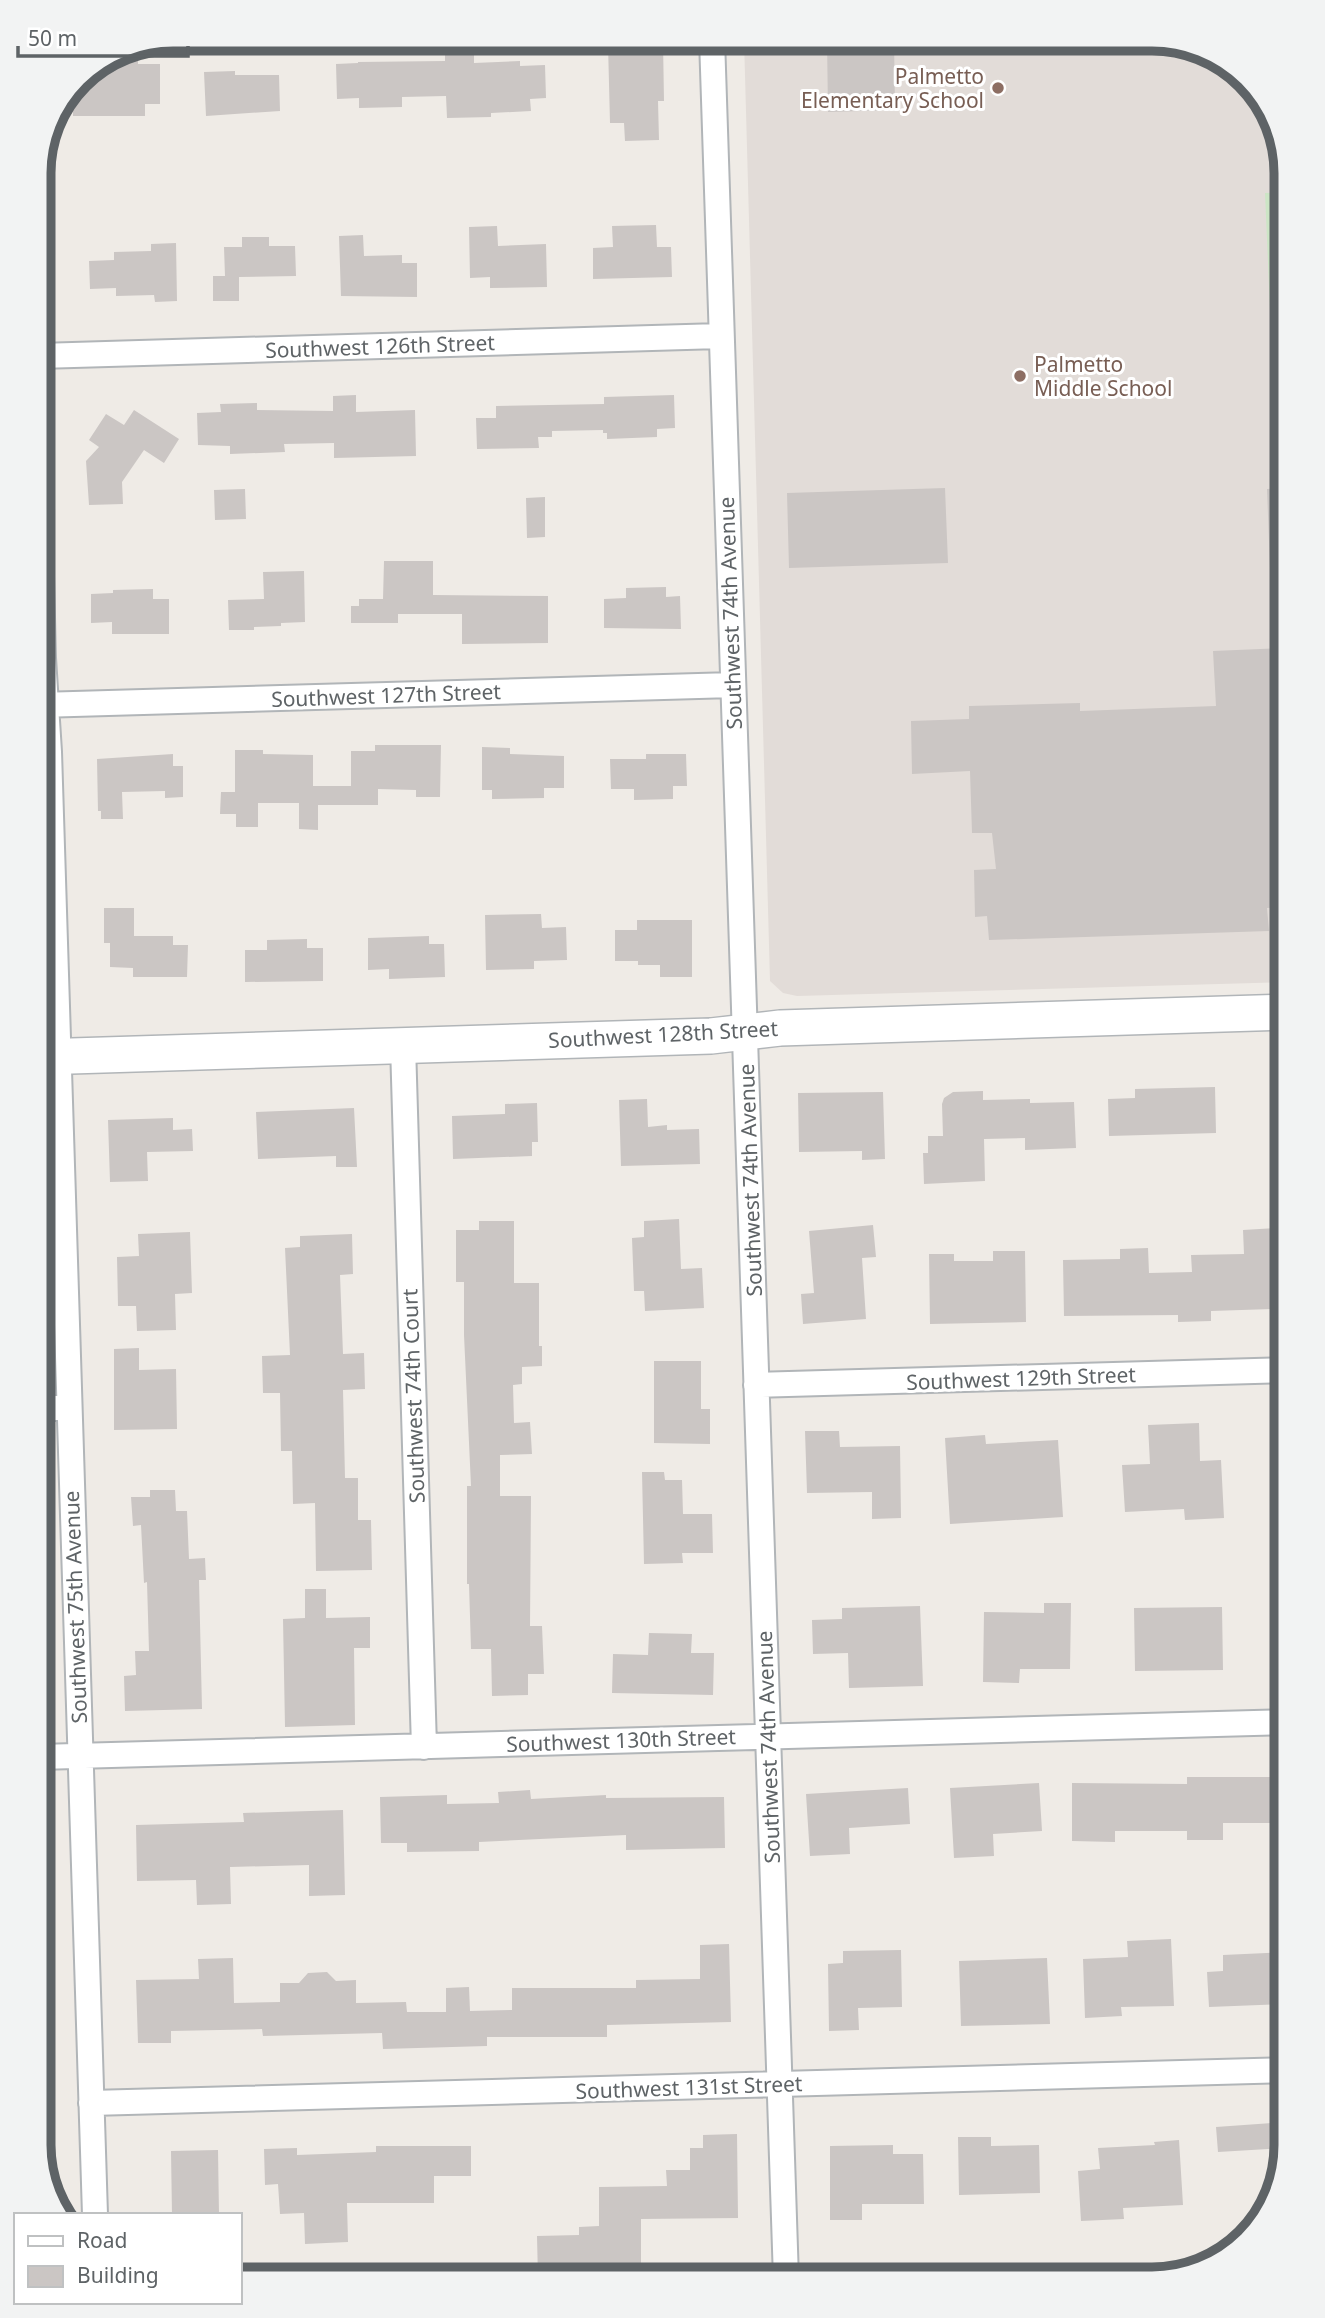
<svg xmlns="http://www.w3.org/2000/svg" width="1325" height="2318" viewBox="0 0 1325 2318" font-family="'Noto Sans',sans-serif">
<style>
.education{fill:#e2dcd8}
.green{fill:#cce5c5}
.building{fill:#cbc6c4}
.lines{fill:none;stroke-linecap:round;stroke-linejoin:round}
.street-casing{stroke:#b1b5b8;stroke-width:28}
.secondary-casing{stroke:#b1b5b8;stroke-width:38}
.street{stroke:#fff;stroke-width:24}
.secondary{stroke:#fff;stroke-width:35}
.education-dot{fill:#8d6e63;stroke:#fff;stroke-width:2.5}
.labels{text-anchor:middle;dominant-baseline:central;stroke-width:6;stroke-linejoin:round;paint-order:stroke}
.education-label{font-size:21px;fill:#785e54;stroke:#fff;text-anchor:end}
.street-label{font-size:21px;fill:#5e6366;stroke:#fff}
.rim{fill:none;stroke:#5e6366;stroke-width:9}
</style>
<rect width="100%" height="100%" fill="#efebe6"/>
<path class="education" d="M744 39H1161L1227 61 1273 114 1286 173V982L797 996 783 993 770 981Z"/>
<path class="green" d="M1286 192V402H1274L1265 193Z"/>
<path class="building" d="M827 39H894L895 110 828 112Z
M663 42 664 101H658L659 140 625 141 624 123H610L608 44Z
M445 54H474V63L520 61V66L545 65 546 98 530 99 531 111 491 113V117L447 118 446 96 402 97V107L359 108V98L337 99 336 64 358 63V62L445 61Z
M104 60H138V64H160V104H145V116H73V89L78 78Z
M235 71V75H279L280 111 206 116 204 72Z
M656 225 657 247H671L672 277 593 279V248L613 247 612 226Z
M497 226 498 246 546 244 547 287 490 288V277L470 278 469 227Z
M363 235 364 256 402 255V263H417V297L341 296 339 236Z
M242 237H269V246H295L296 276 239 277V301H213V276H225L224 247H242Z
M176 243 177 301 155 302 154 295 116 296V288L90 289 89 261 114 260V252L151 251V244Z
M356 395V412L415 410 416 456 334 458V443L284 444 285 452 230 454V446L198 445 197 413 221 412 220 404 257 403V410L333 411V396Z
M674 395 675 428 657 429V437L607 439V433H603V430L552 431V437H538L539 448 477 449 476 418H496V406L604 404V397Z
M134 410 179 439 164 463 144 450 122 482 123 504 89 505 86 461 99 447 89 440 106 414 124 425Z
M945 488 948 563 789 568 787 493Z
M1286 488V593H1271L1267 489Z
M245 489 246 519 215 520 214 490Z
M545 497V537L527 538 526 498Z
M384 561H433V595L548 596V643L462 644V614H398V623H351V606H359V599H383Z
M304 571 305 622 281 623V626L254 627V630H229L228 600 264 599 263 572Z
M666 587V597L680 596 681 629 604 628V599L626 598V588Z
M153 589V599H169V634H112V622L91 623V594L113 593V590Z
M1286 648V786H1283L1285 829H1286V907L1267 908 1269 931 989 940 987 916 975 917 974 870 996 869 992 833H972L970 771 912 774 911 721 969 719V706L1080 703V711L1216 706 1213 651Z
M375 745H441L440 797H416V790L378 789V805H318V830L299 829V803H258V827H236V814H220L221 792H235V750H263V754L313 755V786H351V751H375Z
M482 747 510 748V754L564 756V788H544V798L492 799V790H482Z
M173 754V766H183V797L165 798V791L122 792 123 819H101V811H98L97 759Z
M646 754H686L687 786H673V799L634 800V789H611L610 759H646Z
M104 908H134V936H173V945H188L187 977H133V968L110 967V943H104Z
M541 914 542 928 566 927 567 960 534 961V969L486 970 485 915Z
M637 920H692V977H660V965H638V961H615V930H637Z
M429 936V944H444L445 977 389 979V969L368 970V938Z
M307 939V948H323V981L245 982V950H267V940Z
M1215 1087 1216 1133 1109 1136 1108 1099 1135 1098V1089Z
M983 1091V1100L1030 1099V1103L1074 1102 1076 1148 1025 1150V1138L984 1139 985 1181 924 1184 923 1153H928V1136H943L942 1104 944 1098 953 1092Z
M883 1092 885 1159 862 1160V1151L799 1152 798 1093Z
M647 1099 648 1127 667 1125V1130L699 1129 700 1164 621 1166 619 1100Z
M537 1103 538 1142H532V1156L453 1159 452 1116 505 1114V1104Z
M354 1108 357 1167H336V1156L258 1159 256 1112Z
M173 1118V1130L192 1129 193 1151 147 1152 148 1181 110 1182 108 1120Z
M679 1219 681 1269 702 1268 704 1308 645 1311 644 1291H634L632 1238 644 1237V1221Z
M479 1221H514V1283H539V1346H542V1366L522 1367V1384L513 1385 514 1423 530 1422 532 1454 500 1455V1496H531L530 1626H542L544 1674H528V1695L492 1696 491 1649H471L469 1584H467V1486H471L464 1335V1282H456V1230H479Z
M873 1225 876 1257 862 1258 866 1319 803 1324 801 1294 814 1293 809 1231Z
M1274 1228 1276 1309 1211 1311V1321L1178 1322V1315L1064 1316 1063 1260 1120 1259V1249L1148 1248 1149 1273 1192 1272 1191 1255 1244 1254 1243 1230Z
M190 1232 192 1293 175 1294 176 1330 137 1331 136 1306H118L117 1257 139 1256 138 1234Z
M352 1234 353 1274 340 1275 343 1354 364 1353 365 1389 343 1390 345 1478H358V1520H371L372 1570 316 1571 315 1503 293 1504 292 1451H281L280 1393H263L262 1356 290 1355 285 1248 300 1247V1236Z
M993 1251H1025L1026 1322 930 1324 929 1254H954V1261H993Z
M139 1348V1370L176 1369 177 1429 114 1430V1349Z
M654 1361H701V1409H710V1444L654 1443Z
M1199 1423 1200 1461 1221 1460 1224 1518 1185 1520 1184 1509 1125 1512 1122 1465 1150 1464 1148 1425Z
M805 1431H839L840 1447 900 1446 901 1518 872 1519V1492L807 1493Z
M985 1435 986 1444 1058 1440 1063 1517 950 1524 945 1438Z
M642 1472H664L665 1480H682L683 1514H712L713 1553H682L683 1563 644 1564Z
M150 1490H175L176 1511H187L189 1559 205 1558 206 1580H199L202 1709 125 1711 124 1676 136 1675 135 1651H149L147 1582 144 1583 141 1525 133 1526 131 1497H150Z
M305 1589H326V1618L370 1617V1648H354L355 1725 285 1727 283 1619 305 1618Z
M1044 1603H1071L1070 1669H1020L1019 1683 983 1682 984 1612 1044 1613Z
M920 1606 923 1686 849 1688 848 1653 813 1654 812 1620 842 1619V1608Z
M1222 1607 1223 1670 1135 1671 1134 1608Z
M649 1633 692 1634 691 1653H714L713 1695 612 1693 613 1654 648 1655Z
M1187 1777H1284V1823H1223V1840H1187V1831H1115V1842L1072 1841V1783L1187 1784Z
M1039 1783 1042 1831 993 1834 994 1856 954 1858 950 1788Z
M908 1788 910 1824 849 1828 850 1854 810 1856 806 1794Z
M530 1790 531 1799 606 1795V1798L724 1797 725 1848 626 1850V1835L479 1842V1851L407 1852V1843H381L380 1797 447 1795V1804L499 1803 498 1792Z
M343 1810 345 1895 309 1896V1865L230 1867 231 1904 197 1905 196 1880 137 1881 136 1825 244 1822 243 1813Z
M1171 1939 1174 2006 1121 2007 1122 2016 1085 2018 1083 1959 1128 1957 1127 1941Z
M729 1944 731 2022 607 2025V2037H487V2046L383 2049 382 2033 263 2036 262 2029 171 2031V2043H138L136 1980 199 1979 198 1959 233 1958 234 2003 280 2002V1983H299L308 1973 327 1972 336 1981 356 1980V2003L406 2002 407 2012H446V1988L469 1987 470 2011 512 2010V1988H636V1980L700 1979V1945Z
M901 1950 902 2007 858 2008 859 2030 829 2031 828 1964 843 1963V1951Z
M1286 1952V2004L1209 2007 1207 1972 1223 1971V1955Z
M1047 1958 1050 2024 961 2026 959 1961Z
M1286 2122V2148L1218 2152 1216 2127Z
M737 2134 738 2218 641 2219V2268H623V2279H538L537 2236 579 2235V2227L599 2226V2187L667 2186 666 2170H690V2148H703V2135Z
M958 2137H991V2146L1039 2145 1040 2193 959 2195Z
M1179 2140 1183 2205 1123 2208 1124 2219 1081 2221 1078 2171 1100 2169 1098 2148 1155 2145 1154 2142Z
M893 2145V2154H923L924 2204H862V2220H830V2146Z
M376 2146H471V2176H434V2203H347L348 2242 305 2244 304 2213 280 2214 278 2184 265 2185 264 2149 297 2148V2155L376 2152Z
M218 2150 219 2215H172L171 2151Z"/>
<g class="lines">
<defs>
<path id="street" d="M712 39 786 2279
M39 356 720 336
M39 495 43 658 49 752 95 2215
M39 705 733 685
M403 1045 424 1747
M756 1385 1286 1370
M39 1408H69
M39 1757 1286 1722
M91 2103 1286 2070"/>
<path id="secondary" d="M39 1057 711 1036 780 1028 1286 1012"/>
</defs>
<use href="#street" class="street-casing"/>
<use href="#secondary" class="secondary-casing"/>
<use href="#street" class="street"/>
<use href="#secondary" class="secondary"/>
</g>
<g class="education-dot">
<circle cx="998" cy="88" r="7"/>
<circle cx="1020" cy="376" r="7"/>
</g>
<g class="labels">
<g class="education-label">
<text x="984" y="76">Palmetto<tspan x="984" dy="24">Elementary School</tspan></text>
<text x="1034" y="364" text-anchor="start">Palmetto<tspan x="1034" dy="24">Middle School</tspan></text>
</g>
<g class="street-label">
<text transform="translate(380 346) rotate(-2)">Southwest 126th Street</text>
<text transform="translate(730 613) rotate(-92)">Southwest 74th Avenue</text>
<text transform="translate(386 695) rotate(-2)">Southwest 127th Street</text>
<text transform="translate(663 1034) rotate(-3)">Southwest 128th Street</text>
<text transform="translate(750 1180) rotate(-92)">Southwest 74th Avenue</text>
<text transform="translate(1021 1378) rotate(-2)">Southwest 129th Street</text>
<text transform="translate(413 1396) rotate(-92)">Southwest 74th Court</text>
<text transform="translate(75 1607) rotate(-92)">Southwest 75th Avenue</text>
<text transform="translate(621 1740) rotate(-2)">Southwest 130th Street</text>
<text transform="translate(768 1747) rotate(-92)">Southwest 74th Avenue</text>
<text transform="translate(689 2087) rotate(-2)">Southwest 131st Street</text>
</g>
</g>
<path d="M0 0H1325V2318H0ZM173 51H1152A122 122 0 0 1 1274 173V2145A122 122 0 0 1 1152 2267H173A122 122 0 0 1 51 2145V173A122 122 0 0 1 173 51Z" fill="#f2f3f3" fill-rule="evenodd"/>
<path class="rim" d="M173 51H1152A122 122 0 0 1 1274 173V2145A122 122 0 0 1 1152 2267H173A122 122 0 0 1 51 2145V173A122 122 0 0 1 173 51Z"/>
<rect x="14" y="2213" width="228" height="91" fill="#ffffff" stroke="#bfc1c2" stroke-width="2"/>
<rect x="28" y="2236" width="35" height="10" fill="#ffffff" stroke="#bfc1c2" stroke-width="2"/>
<text x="77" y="2248" font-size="21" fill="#5e6366">Road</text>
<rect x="28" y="2266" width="35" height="21" fill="#cbc6c4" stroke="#bfc1c2" stroke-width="2"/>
<text x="77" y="2283" font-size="21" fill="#5e6366">Building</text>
<path d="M18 46v10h170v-10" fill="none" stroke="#5e6366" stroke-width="3.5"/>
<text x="28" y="46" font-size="21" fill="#5e6366" stroke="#ffffff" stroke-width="5" paint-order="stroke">50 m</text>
</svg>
